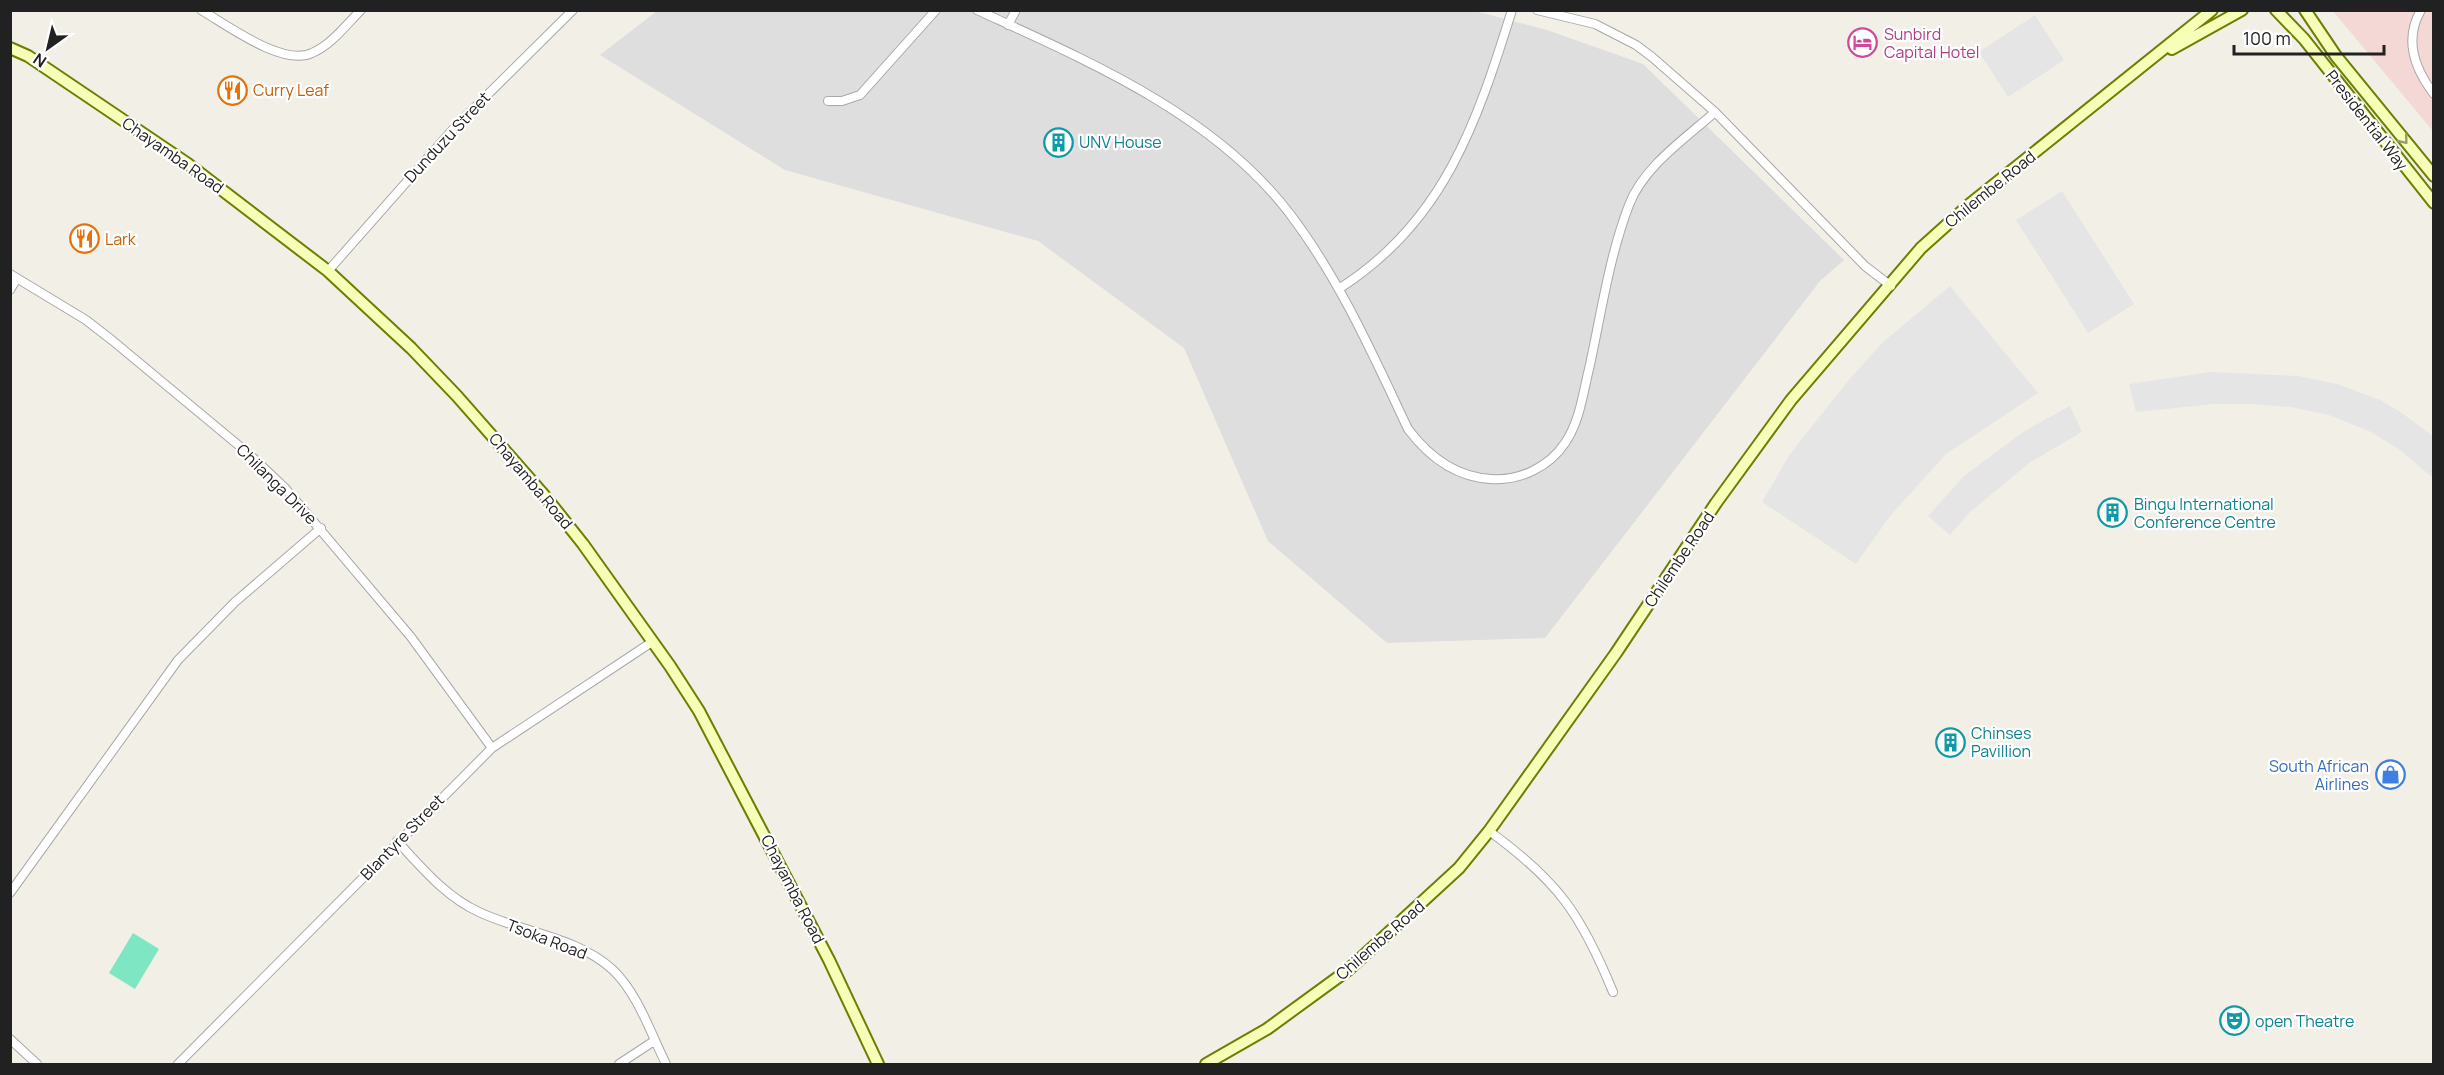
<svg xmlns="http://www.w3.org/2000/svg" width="2444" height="1075" viewBox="0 0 2444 1075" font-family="Manrope,sans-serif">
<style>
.residential{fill:#dfdede}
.commercial{fill:#f3d8d5}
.pitch{fill:#7fe6c3}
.parking{fill:#e5e5e5}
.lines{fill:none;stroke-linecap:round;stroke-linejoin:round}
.street-casing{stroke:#a8a8a8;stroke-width:10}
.secondary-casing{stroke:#6b7f00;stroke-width:14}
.street{stroke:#fff;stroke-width:8}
.secondary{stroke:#f7feb8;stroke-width:10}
.oneway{stroke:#979b74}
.labels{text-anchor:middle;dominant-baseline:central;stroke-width:4.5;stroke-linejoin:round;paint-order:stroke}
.hotel-label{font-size:16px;fill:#b23c85;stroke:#fff;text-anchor:start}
.food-label{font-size:16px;fill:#c56008;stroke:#fff;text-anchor:start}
.street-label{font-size:16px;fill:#212121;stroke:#fff}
.culture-label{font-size:16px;fill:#0d838f;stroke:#fff;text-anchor:start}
.shop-label{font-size:16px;fill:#366cbe;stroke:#fff;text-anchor:end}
</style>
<rect width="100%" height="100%" fill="#f2efe7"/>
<path class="residential" d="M657 11H1475L1547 30 1643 64 1844 260 1820 281 1545 638 1387 643 1268 541 1184 348 1038 241 785 170 600 55Z"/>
<path class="commercial" d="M2333 11H2433V131Z"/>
<path class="pitch" d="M133 933 159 949 135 989 109 973Z"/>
<path class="parking" d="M2035 15 2064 60 2008 97 1979 52Z
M2062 191 2134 304 2088 333 2016 220Z
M1950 286 2038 393 1946 454 1890 516 1856 564 1762 502 1790 454 1848 381 1883 342Z
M2211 372 2298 376 2337 384 2380 400 2399 411 2433 436V478L2400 450 2369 431 2329 415 2291 407 2252 404H2214L2136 412 2129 384Z
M2070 406 2082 432 2029 463 1970 512 1950 535 1928 516 1964 476 2023 432Z"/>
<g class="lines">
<defs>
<path id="street" d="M201 10C227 25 283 67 312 53 331 45 346 25 361 10
M977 10C1088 61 1214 114 1290 214 1340 280 1373 355 1408 429 1429 457 1455 477 1491 479 1520 481 1549 467 1565 443 1580 421 1583 393 1589 369 1601 315 1609 257 1629 205 1644 166 1685 139 1715 112
M1537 10 1595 24 1636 45 1652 57 1715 112 1865 266 1891 286
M2421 10C2404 39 2414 68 2434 94
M1008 25 1016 10
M828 101H842L860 95 936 10
M328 271 455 127 573 10
M10 274 86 320 113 341 249 454 285 488 411 637 492 748
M1340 288C1444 222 1477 122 1512 10
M10 290 17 278
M1489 831C1558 881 1581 914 1613 992
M397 841C422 868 446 897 479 912 521 932 578 937 613 970 638 994 651 1034 666 1064
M10 893 178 660 235 602 321 528
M10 1039 37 1064
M178 1064 492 748 652 642
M619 1064 654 1041"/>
<path id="secondary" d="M2276 10 2304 39 2434 203
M2305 10 2336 56 2434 176
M10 48 28 56 188 164 328 271 411 348 457 396 544 495 583 544 670 666 699 711 829 960 878 1064
M2172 49 2242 10
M1206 1064 1267 1029 1348 970 1459 868 1489 831 1616 653 1716 503 1791 400 1921 248 1970 204 2212 10"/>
</defs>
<use href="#street" class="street-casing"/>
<use href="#secondary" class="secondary-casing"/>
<use href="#street" class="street"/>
<use href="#secondary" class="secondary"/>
</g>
<defs><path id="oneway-chevron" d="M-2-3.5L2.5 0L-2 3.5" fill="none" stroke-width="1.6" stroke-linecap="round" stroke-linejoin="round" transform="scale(1.5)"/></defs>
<use class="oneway" href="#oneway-chevron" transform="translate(2404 140) rotate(51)"/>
<defs>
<symbol id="hotel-ring" viewBox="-11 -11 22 22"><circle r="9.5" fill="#fff" stroke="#d1479c" stroke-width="1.5"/><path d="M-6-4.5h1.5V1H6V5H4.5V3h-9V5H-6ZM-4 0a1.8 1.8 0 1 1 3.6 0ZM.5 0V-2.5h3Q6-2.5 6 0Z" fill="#d1479c"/></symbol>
<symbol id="restaurant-ring" viewBox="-11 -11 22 22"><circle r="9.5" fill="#fff" stroke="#e8710a" stroke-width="1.5"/><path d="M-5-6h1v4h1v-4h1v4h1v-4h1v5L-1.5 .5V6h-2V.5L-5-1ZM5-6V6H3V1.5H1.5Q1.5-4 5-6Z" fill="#e8710a"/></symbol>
<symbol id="building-ring" viewBox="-11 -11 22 22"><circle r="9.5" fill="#fff" stroke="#0f9aa8" stroke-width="1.5"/><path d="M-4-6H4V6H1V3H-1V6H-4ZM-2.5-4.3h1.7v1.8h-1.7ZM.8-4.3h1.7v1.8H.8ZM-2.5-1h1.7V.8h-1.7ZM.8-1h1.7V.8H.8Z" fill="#0f9aa8"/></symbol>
<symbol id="shop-ring" viewBox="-11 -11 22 22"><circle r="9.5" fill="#fff" stroke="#3f7fe0" stroke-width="1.5"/><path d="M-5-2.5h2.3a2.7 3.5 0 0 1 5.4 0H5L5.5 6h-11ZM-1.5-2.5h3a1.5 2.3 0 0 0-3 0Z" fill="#3f7fe0"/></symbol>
<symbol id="theatre-ring" viewBox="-11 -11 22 22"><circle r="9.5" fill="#fff" stroke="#0f9aa8" stroke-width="1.5"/><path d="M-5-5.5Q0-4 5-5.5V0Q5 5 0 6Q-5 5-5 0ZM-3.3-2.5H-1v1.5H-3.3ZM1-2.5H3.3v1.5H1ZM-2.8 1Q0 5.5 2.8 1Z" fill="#0f9aa8"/></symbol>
</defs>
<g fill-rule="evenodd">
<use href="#hotel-ring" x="1846" y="26" width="33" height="33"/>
<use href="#restaurant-ring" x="216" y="74" width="33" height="33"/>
<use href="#building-ring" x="1042" y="126" width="33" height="33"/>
<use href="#restaurant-ring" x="68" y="222" width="33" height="33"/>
<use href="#building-ring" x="2096" y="496" width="33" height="33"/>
<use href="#building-ring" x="1934" y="726" width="33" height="33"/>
<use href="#shop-ring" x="2374" y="758" width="33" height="33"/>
<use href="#theatre-ring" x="2218" y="1004" width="33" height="33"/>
</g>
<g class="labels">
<g class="hotel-label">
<text x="1884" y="34">Sunbird<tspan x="1884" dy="18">Capital Hotel</tspan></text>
</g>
<g class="food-label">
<text x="253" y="90">Curry Leaf</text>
<text x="105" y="239">Lark</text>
</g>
<g class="street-label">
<text transform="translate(2367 120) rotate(52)">Presidential Way</text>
<text transform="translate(447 137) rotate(-47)">Dunduzu Street</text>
<text transform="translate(173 155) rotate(35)">Chayamba Road</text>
<text transform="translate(1990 189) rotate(-39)">Chilembe Road</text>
<text transform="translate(531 481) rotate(50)">Chayamba Road</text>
<text transform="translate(277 484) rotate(45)">Chilanga Drive</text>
<text transform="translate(1679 559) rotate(-56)">Chilembe Road</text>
<text transform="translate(402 837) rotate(-46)">Blantyre Street</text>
<text transform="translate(793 889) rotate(63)">Chayamba Road</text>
<text transform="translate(547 939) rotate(21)">Tsoka Road</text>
<text transform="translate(1380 940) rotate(-41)">Chilembe Road</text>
</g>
<g class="culture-label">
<text x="1079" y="142">UNV House</text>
<text x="2134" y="504">Bingu International<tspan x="2134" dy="18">Conference Centre</tspan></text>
<text x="1971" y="733">Chinses<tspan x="1971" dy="18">Pavillion</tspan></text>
<text x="2255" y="1021">open Theatre</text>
</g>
<g class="shop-label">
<text x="2369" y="766">South African<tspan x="2369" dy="18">Airlines</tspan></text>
</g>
</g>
<rect width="2444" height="1075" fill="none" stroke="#212121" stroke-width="24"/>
<g transform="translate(48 48) rotate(214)" stroke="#ffffff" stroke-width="4.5" paint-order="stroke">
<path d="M0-4.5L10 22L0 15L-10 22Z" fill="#212121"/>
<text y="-9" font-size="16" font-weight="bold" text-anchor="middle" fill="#212121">N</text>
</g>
<path d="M2234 45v9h150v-9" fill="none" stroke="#212121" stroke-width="3"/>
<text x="2243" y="45" font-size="18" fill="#212121" stroke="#ffffff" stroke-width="4.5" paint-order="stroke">100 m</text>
</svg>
